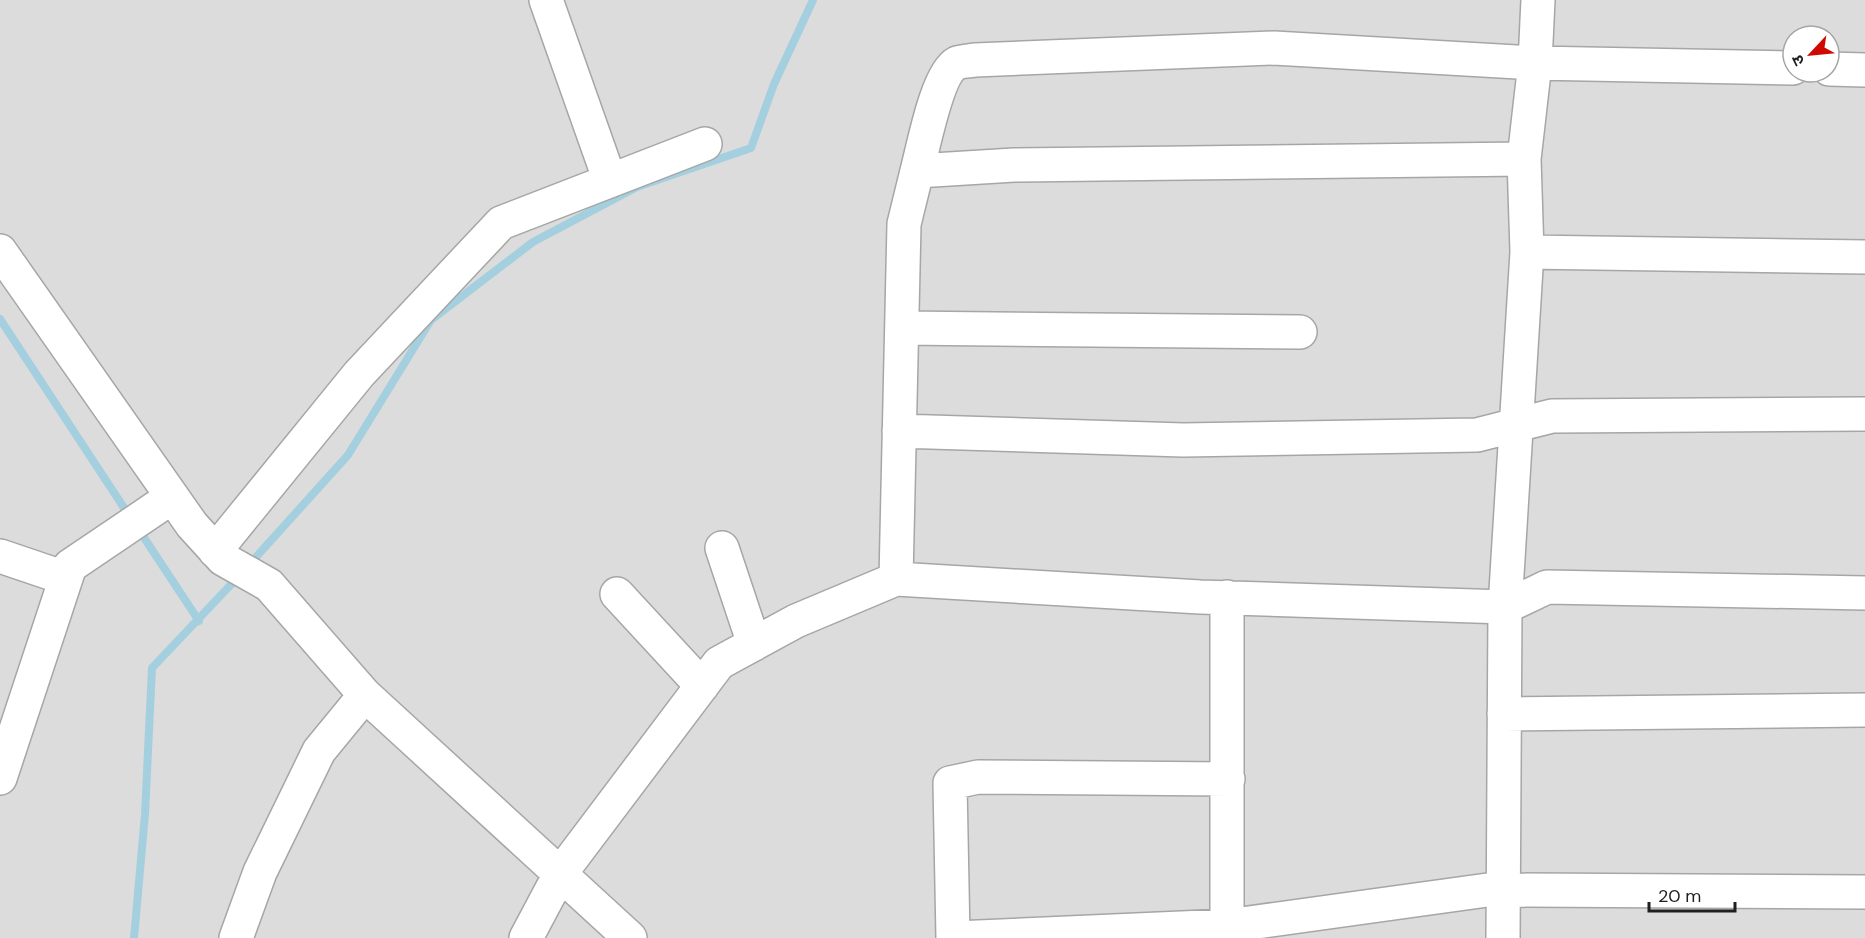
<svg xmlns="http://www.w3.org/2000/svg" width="1865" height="938" viewBox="0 0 1865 938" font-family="'DM Sans','Noto Sans Devanagari',sans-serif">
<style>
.residential{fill:#dddcdc;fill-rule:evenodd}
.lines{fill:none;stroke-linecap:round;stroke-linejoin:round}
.stream{stroke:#a4cfdf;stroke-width:8}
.minor-casing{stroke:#a6a6a6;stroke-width:36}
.minor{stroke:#fff;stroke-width:33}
</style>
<rect width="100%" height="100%" fill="#f0ede5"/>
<path class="residential" d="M0 0H1865V938H0ZM1793 36H1829V72H1793Z"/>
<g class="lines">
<path class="stream" d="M0 319 130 517
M137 527 199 621
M248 566 348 455 431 320 533 242 637 187 751 148 774 84 813 0
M134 938 145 814 152 668 240 575"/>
<defs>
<path id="minor" d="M546 0 610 181
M1829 69 1865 70
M917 171C923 149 937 73 957 63 962 61 970 61 975 60L1274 48 1535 63 1793 68
M0 251 192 525 223 559 269 585 365 695 630 938
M1527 252 1865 257
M902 328 1300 332
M899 431 1183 440 1477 435 1552 416 1865 414
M722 548 754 644
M215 551 359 374 501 223 705 144
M0 556 65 578
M896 579 904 224 917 171 1014 165 1524 159
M617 594 702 686
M1504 714 1865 710
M0 778 70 566 172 497
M236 938 260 872 319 751 365 695
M526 938 560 874 719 663 796 621 896 579 1200 597 1505 607 1547 587 1865 593
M953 938 950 783 978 777 1228 779
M955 938 1227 926 1502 888 1503 890 1865 892
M1227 938V597
M1503 938 1505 607 1527 252 1524 159 1535 63 1538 0"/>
</defs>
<use href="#minor" class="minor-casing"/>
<use href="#minor" class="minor"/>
</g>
<g transform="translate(1811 54) rotate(244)"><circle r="28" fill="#ffffff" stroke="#a5a5a5" stroke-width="1.5"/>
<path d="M0-4.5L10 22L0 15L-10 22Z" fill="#cf0900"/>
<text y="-9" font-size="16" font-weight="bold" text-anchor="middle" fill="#1f1f1f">उ</text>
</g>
<path d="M1649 902v9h86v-9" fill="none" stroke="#1f1f1f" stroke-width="3"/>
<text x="1658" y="902" font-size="18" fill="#1f1f1f" stroke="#ffffff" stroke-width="4.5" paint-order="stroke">20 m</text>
</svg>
